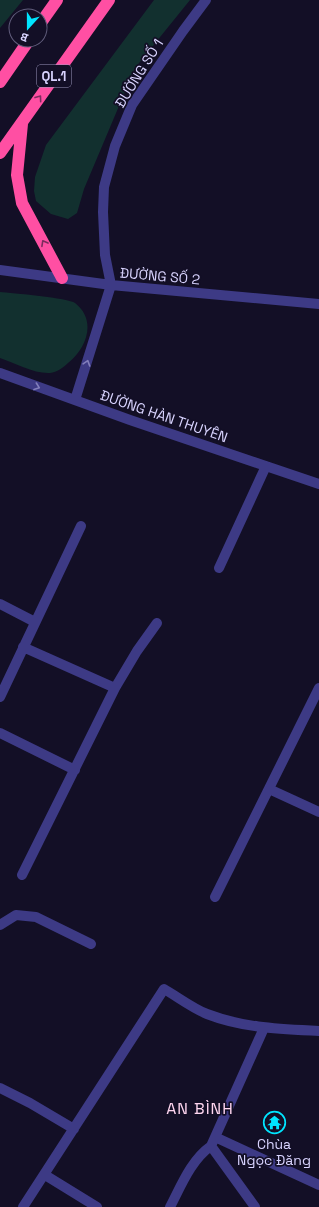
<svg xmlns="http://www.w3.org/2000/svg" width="319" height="1207" viewBox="0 0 319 1207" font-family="'Space Grotesk',sans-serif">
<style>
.green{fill:#12302f}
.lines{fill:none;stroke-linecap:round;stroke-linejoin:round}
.minor{stroke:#3d3a85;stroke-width:10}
.highway{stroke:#ff4fa3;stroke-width:12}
.oneway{stroke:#7d2c5e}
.oneway2{stroke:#837fbc}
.labels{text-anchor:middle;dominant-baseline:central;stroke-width:3.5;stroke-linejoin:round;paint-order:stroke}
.shield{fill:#130f26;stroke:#9e99be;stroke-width:1}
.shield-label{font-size:13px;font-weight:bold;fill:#d9d4ff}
.street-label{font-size:14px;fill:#d9d4ff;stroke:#130f26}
.poi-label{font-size:14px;fill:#d9d4ff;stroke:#130f26}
.quarter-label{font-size:16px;letter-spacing:1px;fill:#ffd6f0;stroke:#130f26}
</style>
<rect width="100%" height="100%" fill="#130f26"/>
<path class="green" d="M0 0H23L0 28Z
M154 0H190L135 68 84 189 77 213 68 219 51 214 36 201 34 191 35 177 46 145Z
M0 292C11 293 69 298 75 303 97 320 87 348 68 363 63 368 57 372 50 373 35 374 14 363 0 358Z"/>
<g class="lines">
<path class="minor" d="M0 270 111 285 319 304
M0 373 130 420 319 484
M75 400 111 285 105 255 103 212 104 187 115 146 132 105 183 31 206 0
M219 568 266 466
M0 604 35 622
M23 647 115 688
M0 697 81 526
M0 733 75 770
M269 789 319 812
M22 875 115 688 137 651 157 623
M215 897 319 688
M0 925 16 915 36 917 91 944
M0 1088 30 1103 74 1129
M215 1137 319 1185
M45 1175 97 1207
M23 1207 164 989C178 997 192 1008 207 1014 243 1028 281 1029 319 1031
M170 1207C181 1186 191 1160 211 1146
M255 1207 211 1146 264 1028"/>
<path class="highway" d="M40 24 57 0
M0 82 29 40
M22 124 17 175 22 203 62 278
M0 153 109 0"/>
</g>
<defs><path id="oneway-chevron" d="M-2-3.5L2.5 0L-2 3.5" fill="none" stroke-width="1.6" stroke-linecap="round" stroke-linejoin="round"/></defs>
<g class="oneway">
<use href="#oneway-chevron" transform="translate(39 98) rotate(-54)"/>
<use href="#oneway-chevron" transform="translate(44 243) rotate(-119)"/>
</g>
<g class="oneway2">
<use href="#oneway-chevron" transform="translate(87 363) rotate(-72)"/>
<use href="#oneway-chevron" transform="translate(37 387) rotate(20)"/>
</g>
<defs>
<symbol id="temple-ring" viewBox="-11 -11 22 22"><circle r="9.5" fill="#130f26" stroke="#00e5ff" stroke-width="1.5"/><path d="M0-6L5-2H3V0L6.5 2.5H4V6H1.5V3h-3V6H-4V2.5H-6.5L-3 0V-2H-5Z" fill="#00e5ff"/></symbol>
</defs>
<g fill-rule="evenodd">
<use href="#temple-ring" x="262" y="1110" width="25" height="25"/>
</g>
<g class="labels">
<rect class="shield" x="37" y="65" width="34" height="22" rx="3"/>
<g class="shield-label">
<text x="54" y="76">QL.1</text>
</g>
<g class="street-label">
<text transform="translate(139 73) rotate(-58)">ĐƯỜNG SỐ 1</text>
<text transform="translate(160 276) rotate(5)">ĐƯỜNG SỐ 2</text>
<text transform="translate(164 416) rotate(19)">ĐƯỜNG HÀN THUYÊN</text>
</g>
<g class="poi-label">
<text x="274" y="1144">Chùa<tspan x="274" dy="16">Ngọc Đăng</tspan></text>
</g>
<g class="quarter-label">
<text x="200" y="1108">AN BÌNH</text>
</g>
</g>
<g transform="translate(28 28) rotate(201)"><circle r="19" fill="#130f26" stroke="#625e7d"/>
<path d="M0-3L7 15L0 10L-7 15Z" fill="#00e5ff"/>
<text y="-6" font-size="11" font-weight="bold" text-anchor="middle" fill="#d9d4ff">B</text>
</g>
</svg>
